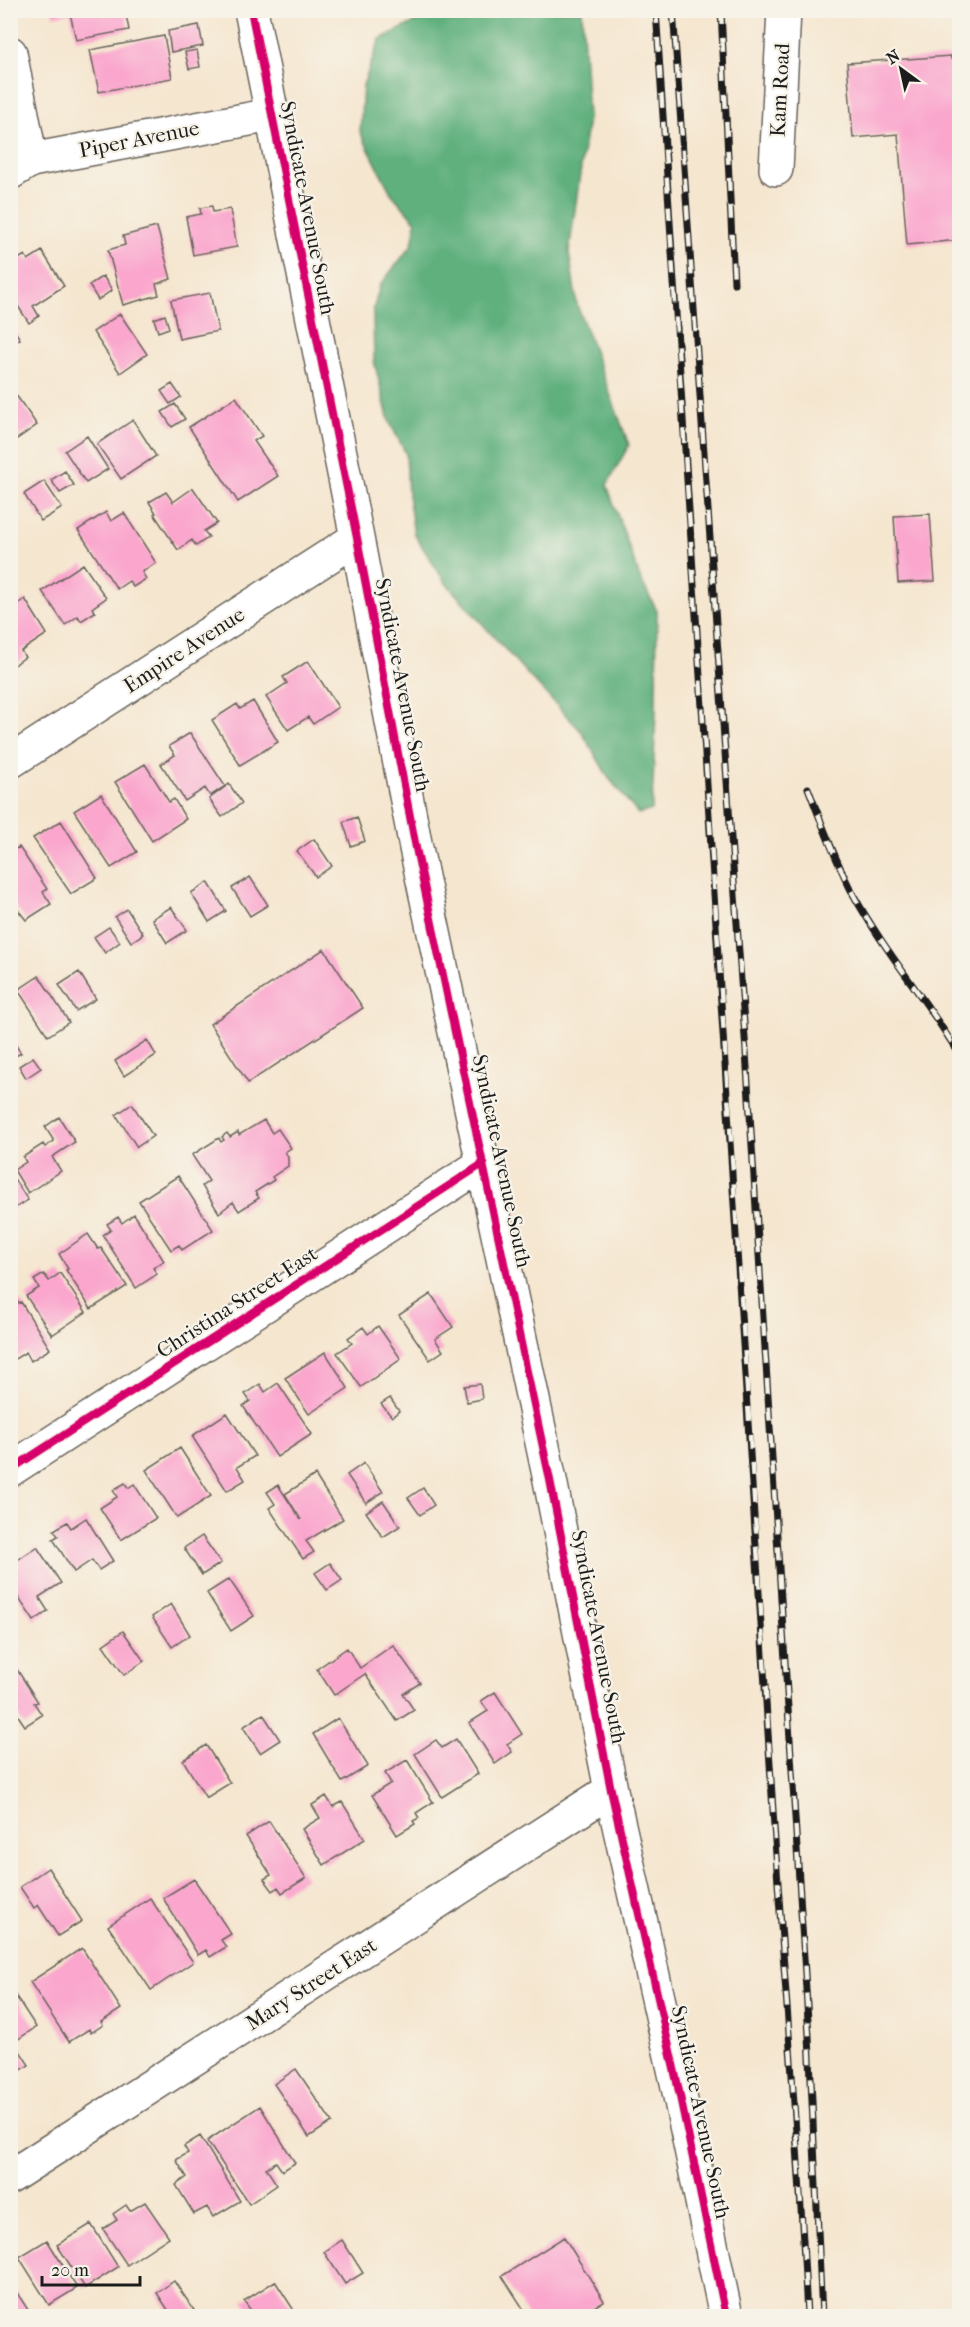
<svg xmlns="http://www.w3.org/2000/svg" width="970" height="2327" viewBox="0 0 970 2327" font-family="'IM FELL French Canon',serif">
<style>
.forest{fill:#60b07e;stroke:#3e664d;stroke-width:1.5}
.building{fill:#faa6cd}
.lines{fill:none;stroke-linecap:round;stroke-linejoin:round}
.minor-casing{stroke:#68635b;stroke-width:36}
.minor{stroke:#fff;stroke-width:33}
.rail-casing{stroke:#1c1c1c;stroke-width:7}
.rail{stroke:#f7f3e8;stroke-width:4.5;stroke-dasharray:14;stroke-linecap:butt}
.cycleway-casing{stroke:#f7f3e8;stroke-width:11}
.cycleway{stroke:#d6006c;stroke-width:8}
.labels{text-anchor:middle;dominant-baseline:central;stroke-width:4.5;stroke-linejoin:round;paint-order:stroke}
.street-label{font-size:21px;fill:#1c1c1c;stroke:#f7f3e8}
</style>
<rect width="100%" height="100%" fill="#f7f3e8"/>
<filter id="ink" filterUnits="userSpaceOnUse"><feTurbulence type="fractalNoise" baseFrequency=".0167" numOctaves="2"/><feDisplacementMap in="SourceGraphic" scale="12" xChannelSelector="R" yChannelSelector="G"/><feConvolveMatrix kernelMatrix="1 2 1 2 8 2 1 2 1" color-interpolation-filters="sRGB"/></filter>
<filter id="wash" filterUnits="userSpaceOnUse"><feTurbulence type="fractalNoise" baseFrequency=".008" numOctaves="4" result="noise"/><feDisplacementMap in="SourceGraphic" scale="24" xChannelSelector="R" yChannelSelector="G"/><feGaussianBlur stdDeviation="1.35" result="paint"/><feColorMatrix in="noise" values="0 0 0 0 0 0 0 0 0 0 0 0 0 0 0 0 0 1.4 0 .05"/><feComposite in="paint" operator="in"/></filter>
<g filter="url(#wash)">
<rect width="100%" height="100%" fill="#f5e6cf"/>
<path class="forest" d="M433 11H582L588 118 569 252 577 305 629 445 607 485 640 578 657 611 656 710 652 810 638 814 608 777 582 732 528 675 445 582 414 534 408 495 406 454 389 421 374 361 373 311 380 285 412 245 416 222 391 193 360 132 363 85 380 39 430 15Z"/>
<g id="blocks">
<path class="building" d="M52 10H125L129 30 76 40 70 13 53 16Z
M199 25 203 46 171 52 168 31Z
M164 36 172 78 99 92 90 50Z
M197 50 200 67 189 69 185 52Z
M951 56V59L960 58V240L907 245 898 134 853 138 847 63Z
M212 206 213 212 230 209 237 247 193 255 186 217 201 214 200 208Z
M157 227 171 279 156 284 159 295 123 305 108 250 125 245 123 236Z
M42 251 64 286 33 306 39 316 29 323 10 294V273L15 270 11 263 25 255 28 260Z
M103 276 112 290 98 300 89 285Z
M210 293 218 331 179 339 171 300Z
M120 314 147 354 120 373 93 332Z
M165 315 169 328 158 332 154 319Z
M10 324 20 339 10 345Z
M172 384 181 397 170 404 161 391Z
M16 395 37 425 17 439 10 430V399Z
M236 397 262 436 254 441 278 476 238 502 189 427Z
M175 404 185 419 172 427 162 412Z
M133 420 156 456 121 479 97 444Z
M87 436 108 469 86 483 65 451Z
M65 471 74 485 60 493 51 480Z
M44 481 62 508 41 521 24 494Z
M193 488 217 523 204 531 209 537 196 546 192 540 178 550 154 514 156 513 149 502 166 492 173 502Z
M106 512 111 521 124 513 156 563 142 572 146 579 133 587 129 581 117 589 78 530Z
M930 514 935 581 898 583 894 516Z
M83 564 106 598 92 608 95 612 81 621 78 616 65 625 42 591Z
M25 599 47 634 21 651 25 657 13 666 10 662V609Z
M308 661 338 707 313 724 308 717 288 730 266 697 287 683 283 677Z
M253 701 278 742 240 765 212 720 237 704 240 709Z
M190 733 225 786 210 796 205 788 185 801 161 764 175 755 169 746Z
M145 764 169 802 174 799 186 819 152 841 115 782Z
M229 784 242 803 222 817 209 799Z
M101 794 137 852 111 868 74 811Z
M357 817 365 841 351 846 343 822Z
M61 821 97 878 71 894 33 838Z
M314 839 332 866 316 877 297 851Z
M19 847 47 889 43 892 51 904 26 920 10 900V852Z
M250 877 268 905 250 916 232 888Z
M208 882 226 911 209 922 191 893Z
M171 907 187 930 167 943 152 919Z
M127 909 143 934 131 942 115 917Z
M109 927 120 942 105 953 94 937Z
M324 949 363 1008 248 1083 210 1024Z
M79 972 96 999 76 1011 59 985Z
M39 976 69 1022 48 1036 18 990Z
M10 1037 21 1053 10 1059Z
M147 1040 156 1055 124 1076 115 1061Z
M33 1057 41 1068 26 1078 19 1066Z
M132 1104 153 1136 137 1147 116 1115Z
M59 1117 75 1142 52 1157 61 1171 28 1193 14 1170 26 1162 23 1157 43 1144 45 1147 54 1141 45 1127Z
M264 1120 272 1133 278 1129 291 1148 285 1152 288 1157V1166L272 1177 274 1180 255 1192 259 1198 239 1211 233 1202 219 1213 202 1186 209 1181 192 1155 219 1138 221 1142 224 1140 222 1137 227 1133 230 1137 238 1132 239 1135Z
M10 1173 28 1200 10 1211Z
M178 1176 213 1230 182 1250 179 1245 171 1250 139 1201Z
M134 1214 164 1261 153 1268 157 1274 136 1288 103 1235 111 1230 107 1224 118 1217 122 1223Z
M88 1234 98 1249 101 1248 127 1286 91 1309 66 1270 68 1269 59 1254Z
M60 1273 86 1312 52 1335 26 1296 39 1288 34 1280 44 1274 49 1281Z
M431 1294 453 1327 435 1339 443 1351 430 1360 399 1315Z
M14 1296 19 1303 21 1302 50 1349 31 1361 26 1352 10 1362V1298Z
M378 1326 401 1359 361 1387 337 1353 352 1343 348 1338 363 1327 368 1334Z
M325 1352 348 1388 309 1414 285 1378Z
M278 1383 312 1434 277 1457 243 1406 250 1401 245 1394 260 1384 265 1392Z
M480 1384 482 1399 467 1402 464 1386Z
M390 1398 399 1411 392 1417 381 1404Z
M227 1413 255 1456 237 1467 245 1480 227 1491 192 1436Z
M180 1448 211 1496 177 1518 146 1470Z
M364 1463 383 1492 366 1503 347 1475Z
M315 1475 343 1519 306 1541 314 1552 303 1559 269 1508 275 1504 267 1492 278 1485 301 1520 285 1494Z
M125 1483 128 1488 134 1484 156 1518 121 1540 100 1508 117 1497 113 1490Z
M423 1488 434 1505 420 1515 408 1498Z
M383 1501 400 1526 383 1537 366 1512Z
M86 1518 113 1561 99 1570 92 1560 74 1572 53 1539 58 1536 54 1530 67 1522 71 1528Z
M202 1536 221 1563 202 1575 184 1548Z
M37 1547 61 1583 39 1597 48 1611 34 1621 10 1585V1565Z
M330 1563 342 1580 327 1590 315 1573Z
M229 1579 254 1616 231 1631 207 1593Z
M171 1604 190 1635 172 1647 152 1617Z
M123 1631 144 1661 124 1675 103 1645Z
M393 1645 420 1683 403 1694 414 1710 397 1721 365 1674 334 1695 317 1669 347 1648 360 1668Z
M16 1668 38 1702 34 1703 42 1715 25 1726 17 1714 13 1716 10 1712V1671Z
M495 1692 522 1734 507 1744 512 1752 495 1764 469 1723 488 1711 481 1701Z
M263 1714 280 1740 260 1753 243 1727Z
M338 1718 368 1766 342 1782 313 1734Z
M456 1739 478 1774 442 1797 415 1754 436 1740 442 1748Z
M206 1745 230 1783 206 1798 183 1760Z
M407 1760 433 1802 416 1813 419 1818 413 1821 415 1824 397 1835 372 1795 391 1783 385 1773Z
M326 1796 333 1807 342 1802 365 1839 324 1865 302 1829 320 1818 312 1805Z
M269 1821 306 1878 282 1893 278 1887 273 1891 264 1879 271 1875 246 1836Z
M48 1868 82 1921 58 1936 38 1905 34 1908 20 1887Z
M194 1879 231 1934 221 1940 226 1947 210 1957 206 1950 198 1955 163 1898Z
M150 1898 193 1962 151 1990 108 1926Z
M82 1948 121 2009 101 2022 103 2025 91 2033 89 2029 69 2042 30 1982Z
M10 1987 36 2027 14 2042 29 2065 10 2077Z
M296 2069 332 2122 309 2137 274 2084Z
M260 2106 295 2163 282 2171 276 2162 266 2168 277 2185 249 2204 207 2141Z
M200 2136 240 2201 213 2217 207 2207 194 2214 176 2185 187 2177 176 2160 188 2153 184 2146Z
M145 2202 169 2237 127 2265 103 2229 117 2220 113 2214 126 2205 130 2211Z
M91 2224 118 2267 85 2288 57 2245Z
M564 2237 604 2301 579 2316H528L502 2276Z
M47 2240 77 2288 49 2305 19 2257Z
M342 2240 363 2273 345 2284 324 2252Z
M174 2281 194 2310 184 2316H172L157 2293Z
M275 2281 295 2312 288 2316H255L244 2301Z
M10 2282 32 2316H10Z"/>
</g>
</g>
<g filter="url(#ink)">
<use href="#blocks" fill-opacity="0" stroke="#68635b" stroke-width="1.5"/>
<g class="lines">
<defs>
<path id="minor" d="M251 10 357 538 416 848 550 1480 611 1790 677 2082 726 2316
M10 53 31 160
M776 169 784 10
M10 173 31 160 271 115
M10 762 357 538
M10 1470 484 1163
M10 2177 611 1790"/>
</defs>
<use href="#minor" class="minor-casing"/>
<use href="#minor" class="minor"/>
<defs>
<path id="rail" d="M656 10C694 605 737 1200 772 1795 783 1969 799 2142 807 2316
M673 10 746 1052 809 2036 822 2316
M721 10 734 283
M808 788C822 824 835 860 853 894 884 951 927 1000 960 1056"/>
</defs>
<use href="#rail" class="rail-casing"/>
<use href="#rail" class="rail"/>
<defs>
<path id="cycleway" d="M251 10 357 538 416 848 550 1480 611 1790 677 2082 726 2316
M10 1470 484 1163"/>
</defs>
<use href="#cycleway" class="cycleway-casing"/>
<use href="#cycleway" class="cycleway"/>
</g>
</g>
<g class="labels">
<g class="street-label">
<text transform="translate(780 90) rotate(-87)">Kam Road</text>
<text transform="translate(139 139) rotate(-11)">Piper Avenue</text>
<text transform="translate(308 208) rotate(79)">Syndicate Avenue South</text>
<text transform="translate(184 650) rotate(-33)">Empire Avenue</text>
<text transform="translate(403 685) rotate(79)">Syndicate Avenue South</text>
<text transform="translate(502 1161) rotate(78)">Syndicate Avenue South</text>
<text transform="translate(237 1302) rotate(-33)">Christina Street East</text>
<text transform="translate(599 1637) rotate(79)">Syndicate Avenue South</text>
<text transform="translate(311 1984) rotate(-33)">Mary Street East</text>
<text transform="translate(701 2112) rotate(78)">Syndicate Avenue South</text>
</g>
</g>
<rect width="970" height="2327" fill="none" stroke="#f7f3e8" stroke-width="36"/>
<g transform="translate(901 69) rotate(327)" stroke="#f7f3e8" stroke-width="4.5" paint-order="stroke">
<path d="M0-4.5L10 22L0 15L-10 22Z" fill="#1c1c1c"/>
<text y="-9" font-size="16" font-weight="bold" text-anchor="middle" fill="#1c1c1c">N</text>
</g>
<path d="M42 2276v9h98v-9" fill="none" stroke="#1c1c1c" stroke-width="3"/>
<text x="51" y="2276" font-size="18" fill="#1c1c1c" stroke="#f7f3e8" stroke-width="4.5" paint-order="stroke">20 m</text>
</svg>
